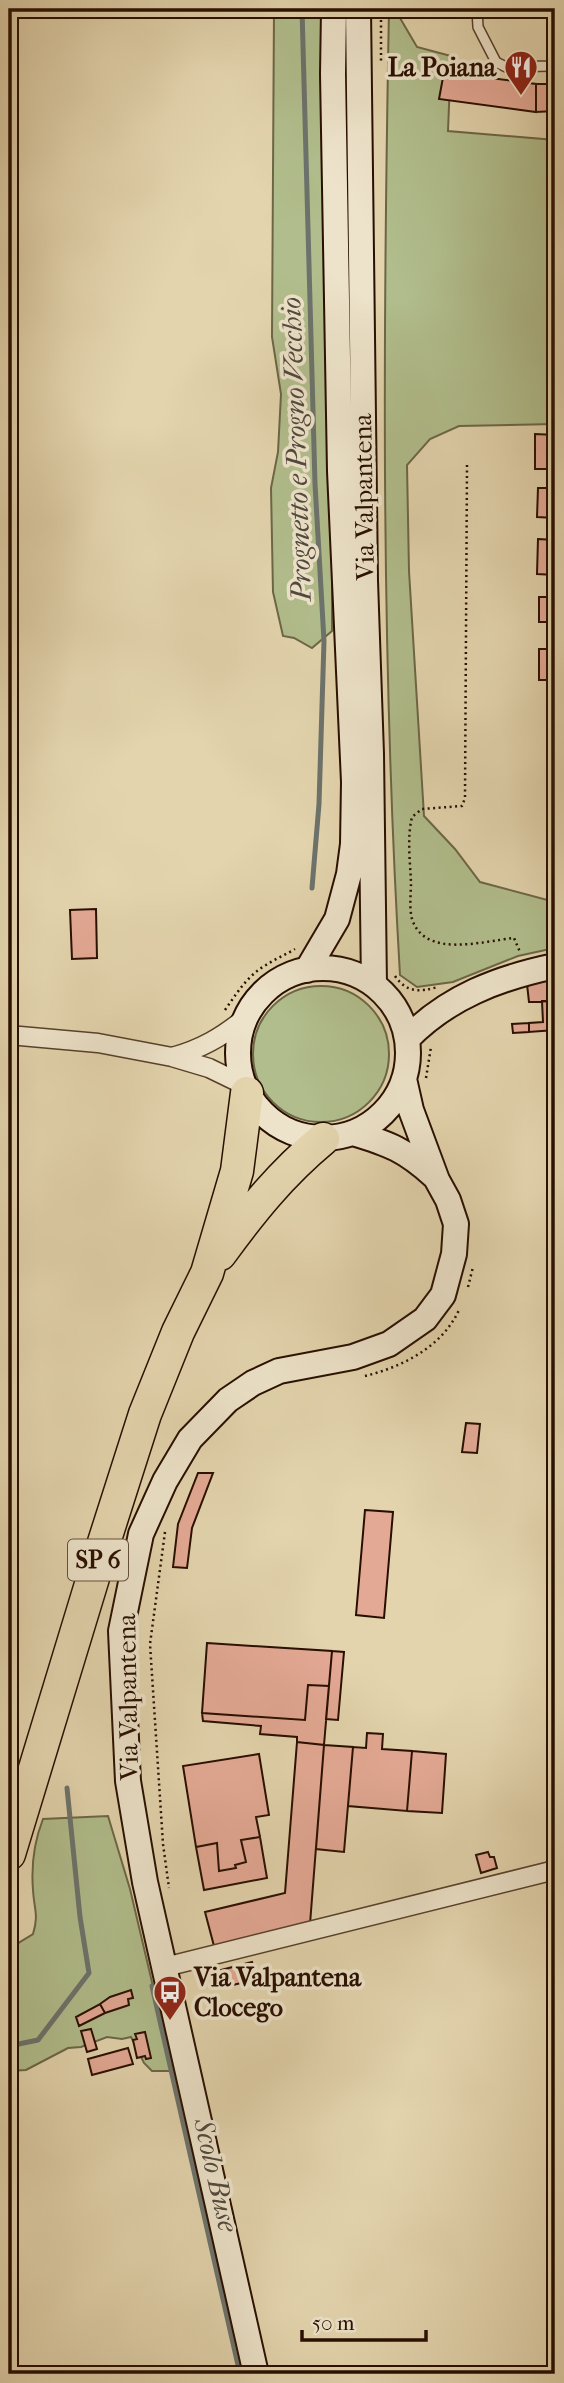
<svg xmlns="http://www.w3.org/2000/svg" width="564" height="2383" viewBox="0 0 564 2383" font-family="'IM FELL French Canon',serif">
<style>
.green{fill:#b1bd8c;stroke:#6c6646;stroke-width:2}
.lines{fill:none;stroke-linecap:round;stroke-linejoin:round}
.stream{stroke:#6c736c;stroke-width:5}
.building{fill:#e4a995;stroke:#280e00;stroke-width:2}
.lane-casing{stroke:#57402b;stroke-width:12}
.street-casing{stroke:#57402b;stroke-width:21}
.secondary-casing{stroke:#280e00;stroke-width:28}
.highway-casing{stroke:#280e00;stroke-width:35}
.path{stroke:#280e00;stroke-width:2.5;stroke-dasharray:2 3.5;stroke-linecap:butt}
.lane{stroke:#ede3ca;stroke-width:9}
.street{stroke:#ede3ca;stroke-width:18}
.secondary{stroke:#ede3ca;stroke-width:24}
.highway{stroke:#e3d4ad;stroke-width:32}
.labels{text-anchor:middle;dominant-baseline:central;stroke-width:7;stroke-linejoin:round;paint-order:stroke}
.shield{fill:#ede3ca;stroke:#634e3d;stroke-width:2}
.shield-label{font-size:24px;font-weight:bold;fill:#280e00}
.poi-label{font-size:26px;font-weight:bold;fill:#280e00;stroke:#ede3ca;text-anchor:end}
.street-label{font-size:26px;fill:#280e00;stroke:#ede3ca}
.water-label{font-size:28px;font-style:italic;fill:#50493f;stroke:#ede3ca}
</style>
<rect width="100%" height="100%" fill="#e3d4ad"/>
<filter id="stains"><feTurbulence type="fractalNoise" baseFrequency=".00286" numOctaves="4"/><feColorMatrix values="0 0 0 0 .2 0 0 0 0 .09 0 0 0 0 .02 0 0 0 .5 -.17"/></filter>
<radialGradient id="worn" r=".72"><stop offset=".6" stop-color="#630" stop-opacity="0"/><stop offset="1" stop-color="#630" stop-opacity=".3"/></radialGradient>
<path class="green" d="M274 9H323L332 388V631L312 648 294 638 283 636 273 592 271 488 278 452 281 394 272 337Z
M389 9H400V18L417 47 451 56 448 131 555 140V424L459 426 430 439 407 465 409 571 424 816 455 849 480 882 555 902V948L518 956 453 982 417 987 400 975C381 653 383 331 389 9Z
M253 1054a68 68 0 1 1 136 0a68 68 0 1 1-136 0Z
M108 1816 130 1889 173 2071H152L144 2063 131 2037 122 2039 107 2037 81 2047 68 2048 26 2070 9 2071V1961L12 1947 33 1934C39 1915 34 1909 33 1890 31 1865 34 1842 43 1819Z"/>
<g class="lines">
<path class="stream" d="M302 9 315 484 324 641 319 804 312 888
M152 1986 240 2374
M9 2046 38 2040 89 1973 80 1917 67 1788"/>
</g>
<path class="building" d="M444 72 536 84V112L439 99Z
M536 84H555V111L536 112Z
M535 434 555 435V469H535Z
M538 488H555V518L537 517Z
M538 539 555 540V575L537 574Z
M539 597H555V622H539Z
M539 649H555V680H539Z
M96 909 97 958 72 959 70 910Z
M555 977V1001L529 1002 527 984Z
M542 1001H555V1030L529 1032V1023L543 1022Z
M529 1023V1032L513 1033 512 1024Z
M9 1075 18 1077 14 1102 9 1101Z
M466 1423 480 1424 477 1453 462 1452Z
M198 1473H213L192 1528 187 1568 173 1567 178 1524Z
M365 1510 393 1512 384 1618 356 1615Z
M207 1643 332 1651 329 1686 308 1685 305 1720 202 1713Z
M332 1651 344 1652 338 1720 326 1719Z
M308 1685 329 1686 324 1745 297 1742V1737L260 1734 261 1726 203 1721 202 1713 305 1720Z
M367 1733 383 1734 382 1749 412 1751 407 1811 348 1806 353 1747 366 1748Z
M297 1742 324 1745 310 1924 214 1946 205 1912 285 1893Z
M324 1745 353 1747 344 1852 316 1849Z
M412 1751 446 1754 442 1813 407 1811Z
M259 1754 269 1815 256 1817 260 1837 241 1840 246 1862 235 1865 236 1868 219 1871 217 1843 196 1847 183 1766Z
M260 1837 267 1878 204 1890 196 1847 217 1843 219 1871 236 1868 235 1865 246 1862 241 1840Z
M488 1852 490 1857H494L497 1868 481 1873 476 1855Z
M252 1962 257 1979 225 1987 221 1970Z
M131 1990 133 1998 128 1999 129 2005 105 2013 100 2004 110 1997Z
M100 2004 105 2013 79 2026 76 2017Z
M91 2029 97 2049 87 2052 81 2031Z
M145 2032 151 2058 146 2059 145 2056 137 2058 133 2040 137 2039 135 2034Z
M128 2048 133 2064 92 2075 88 2059Z"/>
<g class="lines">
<defs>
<path id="lane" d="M477 9 478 27 496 62 506 67 550 66 554 58 555 44"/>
<path id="street" d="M9 1035 98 1043 172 1057 209 1068 244 1085
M172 1057C201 1049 222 1037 245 1018
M165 1967 555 1870"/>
<path id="secondary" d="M358 9 365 581 371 754 374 985
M238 1053a85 85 0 1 1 170 0a85 85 0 1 1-170 0Z
M307 970 337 919 349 874 353 844 354 782 340 471 333 74 334 9
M407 1039C448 997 498 978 555 966
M353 1133C390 1144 405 1150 434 1176
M256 2374 145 1882 128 1781 121 1631 141 1534 165 1481 190 1439 228 1400 253 1383 279 1371 353 1357 389 1344 425 1319 443 1295 454 1254 456 1224 448 1200 437 1180 411 1110 404 1079"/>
<path id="highway" d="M220 1254C252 1210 281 1174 323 1139
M9 1854 99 1558 145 1414 178 1332 207 1273 237 1171 247 1093"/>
</defs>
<use href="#lane" class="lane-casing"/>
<use href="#street" class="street-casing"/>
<use href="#secondary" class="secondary-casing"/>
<use href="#highway" class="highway-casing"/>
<path class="path" d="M381 9V61
M467 465 465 798 462 806 422 809 412 817C407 837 410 861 411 882 411 893 409 908 412 919 425 959 483 941 514 938L520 952
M395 976C407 993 419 992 438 987
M225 1010C237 993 247 976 266 965 275 959 285 955 295 949
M426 1078 431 1047
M468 1287 473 1267
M365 1376C402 1367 442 1347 459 1310
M165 1532 150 1644 163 1844 169 1888"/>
<use href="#lane" class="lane"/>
<use href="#street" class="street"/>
<use href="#secondary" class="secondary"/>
<use href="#highway" class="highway"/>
</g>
<defs>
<symbol id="restaurant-pin" viewBox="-11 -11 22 30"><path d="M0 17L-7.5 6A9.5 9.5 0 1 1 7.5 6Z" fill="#8f2418" stroke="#ede3ca"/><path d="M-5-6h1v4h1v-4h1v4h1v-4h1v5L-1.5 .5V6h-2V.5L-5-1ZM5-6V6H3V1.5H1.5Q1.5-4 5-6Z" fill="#fff"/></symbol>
<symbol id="bus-pin" viewBox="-11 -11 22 30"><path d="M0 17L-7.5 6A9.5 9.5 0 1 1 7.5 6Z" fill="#8f2418" stroke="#ede3ca"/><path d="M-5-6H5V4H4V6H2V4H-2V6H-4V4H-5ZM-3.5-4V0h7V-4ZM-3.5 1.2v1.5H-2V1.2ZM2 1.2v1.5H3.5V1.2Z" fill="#fff"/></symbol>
</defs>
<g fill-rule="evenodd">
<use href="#restaurant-pin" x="502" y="48" width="38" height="52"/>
<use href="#bus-pin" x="151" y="1973" width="38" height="52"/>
</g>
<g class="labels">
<rect class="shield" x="68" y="1539.5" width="60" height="41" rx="5"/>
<g class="shield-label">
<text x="98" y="1560">SP 6</text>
</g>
<g class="poi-label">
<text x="496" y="67">La Poiana</text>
<text x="194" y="1977" text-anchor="start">Via Valpantena<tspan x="194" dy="30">Clocego</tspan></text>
</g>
<g class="street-label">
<text transform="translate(364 497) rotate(-91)">Via Valpantena</text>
<text transform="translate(128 1697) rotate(-91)">Via Valpantena</text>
</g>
<g class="water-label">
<text transform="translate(296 449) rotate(-92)">Prognetto e Progno Vecchio</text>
<text transform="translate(216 2175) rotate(77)">Scolo Buse</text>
</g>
</g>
<rect width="564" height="2383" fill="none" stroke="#e3d4ad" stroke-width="35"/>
<rect x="10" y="10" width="543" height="2362" fill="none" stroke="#280e00" stroke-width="3.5"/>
<rect x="18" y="18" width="529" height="2348" fill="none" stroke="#280e00" stroke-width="2"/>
<path d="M302 2330v10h124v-10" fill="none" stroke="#280e00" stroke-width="3.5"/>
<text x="312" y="2330" font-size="21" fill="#280e00" stroke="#ede3ca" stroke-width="5" paint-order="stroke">50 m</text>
<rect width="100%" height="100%" filter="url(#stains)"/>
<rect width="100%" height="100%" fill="url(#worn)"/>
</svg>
